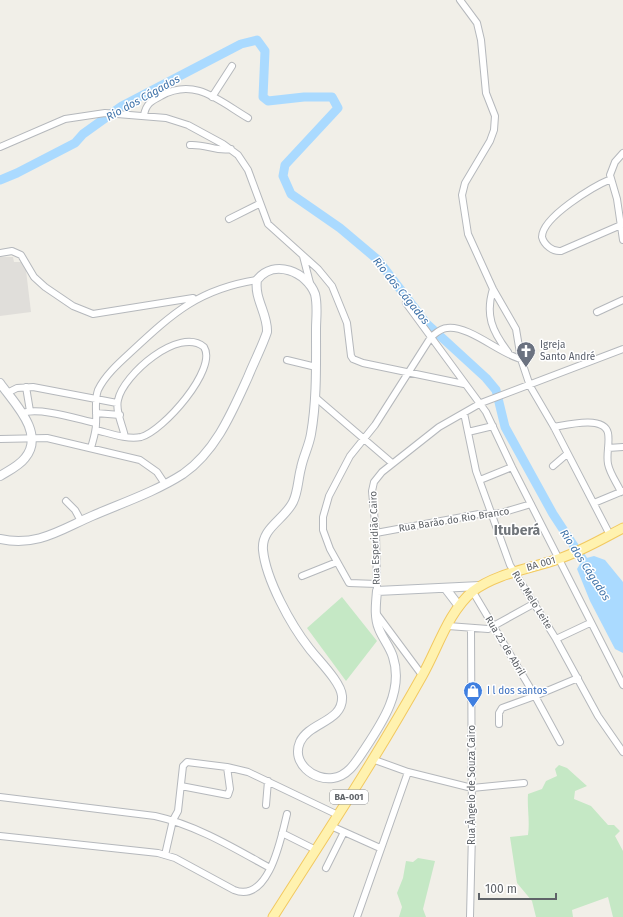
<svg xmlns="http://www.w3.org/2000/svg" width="623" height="917" viewBox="0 0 623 917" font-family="'Fira Sans',sans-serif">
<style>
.industrial{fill:#e0deda}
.green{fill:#c5e8c5}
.water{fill:#aadaff}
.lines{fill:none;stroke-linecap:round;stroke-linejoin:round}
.river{stroke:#aadaff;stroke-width:9}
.street-casing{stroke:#b5b8bc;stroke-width:8}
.secondary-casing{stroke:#b6babf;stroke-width:10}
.primary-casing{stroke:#f2c960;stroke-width:11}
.street{stroke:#fff;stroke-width:6}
.secondary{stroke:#fff;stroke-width:8}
.primary{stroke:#fff2af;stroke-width:9}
.labels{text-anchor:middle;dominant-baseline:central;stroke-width:3;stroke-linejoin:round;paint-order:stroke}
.shield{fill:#fff;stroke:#8f9295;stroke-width:1}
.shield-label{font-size:9px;font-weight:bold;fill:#5f6368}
.worship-label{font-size:10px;fill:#5b616d;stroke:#fff;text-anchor:start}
.street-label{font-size:10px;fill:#5f6368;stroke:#fff}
.shop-label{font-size:10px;fill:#366cbe;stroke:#fff;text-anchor:start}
.water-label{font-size:11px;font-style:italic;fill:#4174aa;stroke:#fff}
.district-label{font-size:14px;font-weight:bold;fill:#70757a;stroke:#fff}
</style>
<rect width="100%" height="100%" fill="#f1efe8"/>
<path class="industrial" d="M0 257H13L14 262H25L31 312 0 316Z"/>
<path class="green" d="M342 597 377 641 346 681 307 628Z
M559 765 567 768 587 786 575 791 574 799 591 806 608 825H614L620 831 615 836 623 851V917H613L608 897 572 910 573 917H536L532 901 517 883 510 837 528 835C530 821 527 808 528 794L542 789 546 781 557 776 555 769Z
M418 858 435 861 423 909 426 917H399L402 907 397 893 403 878 406 861 413 862Z"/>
<path class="water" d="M594 556 605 560 623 582V653L615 649 590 601 577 569 583 559Z"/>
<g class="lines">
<path class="river" d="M0 180 17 173 75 143 83 134 122 106 241 44 257 40 265 51 263 97 268 101 304 97H332L338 108 285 165 283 176 291 194 340 228 378 260 426 323 486 378 496 390 505 427 553 514 589 569"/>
<defs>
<path id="street" d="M460 0 477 23 481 40 486 93 495 116 494 130 490 141 465 183 462 195 468 234 493 289 516 329 521 359 530 386 554 427 610 535
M212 97 232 66
M144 115C146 104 151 101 161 96 195 77 219 101 248 118
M190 145C206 144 217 152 231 149
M0 147 65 119 105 113 166 118 188 125 223 144 238 155 248 170 268 224 318 269 332 286 347 323 351 356 353 359 363 363 464 384
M623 153 615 162 610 175 617 199 623 240
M611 179C594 186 542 217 542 237 544 245 553 252 561 251L621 225
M229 219 259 204
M0 253 12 251 21 255 34 277 45 287 73 306 93 314 193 298
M303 256 310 283
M493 289C485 315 492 331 508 352
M406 303 486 412 512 467 623 685
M597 312 623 300
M287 360 316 367
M26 387 30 411
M7 393 17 388 33 387 117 403
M315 397 392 463
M22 413C41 407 77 419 96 423
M96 413 120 415
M464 413 476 471 510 565 556 639 598 716 623 752
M554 427C566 425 604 415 608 433 610 443 606 454 608 464 610 474 617 483 621 492
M96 430C109 433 127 440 141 437 163 431 218 369 204 347 179 326 123 375 118 400 115 411 123 426 125 437
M468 432 493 426
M0 439 47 438 140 460 157 472 165 484
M91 448C93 440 96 432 96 424 97 413 94 401 98 390 105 375 120 362 132 351 173 313 199 289 257 280
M608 448 623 447
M553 466 567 454
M480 480 512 467
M66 501 75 510 81 521
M594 503 623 491
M376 533 479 514 501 513 531 504
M302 576 337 562
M377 584 349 583 330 549 323 530V517L329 496 350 456 375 425 431 337C436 333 441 328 447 328 469 325 500 354 521 359
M377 588 376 533 372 491 374 482 382 472 439 427 481 403 623 349
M473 592 535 696 560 742
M376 613 422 675
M448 626 488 629 535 603
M556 639 590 623
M499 724V713L502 708 535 696 578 678
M372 759 408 772 472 788 524 783
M181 786 228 795 230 789 227 767
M0 797 155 816C196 825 234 848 270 868
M266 805 268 781
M331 826 380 848
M282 833 316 850
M0 836 158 853 175 858 234 890C269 904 281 838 287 814
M165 855 173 820 178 811 183 766 187 762 227 767 248 772 338 815
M326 868 344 832
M357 917 408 772
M470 917 472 832 471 629"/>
<path id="secondary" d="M0 383C13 402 46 433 25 458 19 466 8 471 0 476
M0 539C37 547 60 530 92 516 122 503 155 492 183 474 216 451 232 412 248 377 254 362 262 347 267 332 268 314 254 299 257 280 274 258 307 272 315 294 318 306 316 318 316 329 316 364 317 400 311 434 309 446 303 457 301 468 298 479 298 492 293 502 284 520 261 528 263 550 266 580 291 625 309 648 318 660 341 682 342 696 344 722 309 722 300 742 291 763 314 781 333 778 348 776 356 762 364 750 382 723 404 691 393 657 390 647 383 639 379 629 374 617 376 603 377 591L480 586
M446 589 459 606"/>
<path id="primary" d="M273 917C324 837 376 758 422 676 438 648 448 612 473 591 497 573 530 569 558 559 580 552 602 539 623 528"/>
</defs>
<use href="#street" class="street-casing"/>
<use href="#secondary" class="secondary-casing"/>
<use href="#primary" class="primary-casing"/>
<use href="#street" class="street"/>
<use href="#secondary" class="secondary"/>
<use href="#primary" class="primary"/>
</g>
<defs>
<symbol id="church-pin" viewBox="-11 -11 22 30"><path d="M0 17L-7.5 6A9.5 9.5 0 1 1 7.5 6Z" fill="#6b7280" stroke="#fff"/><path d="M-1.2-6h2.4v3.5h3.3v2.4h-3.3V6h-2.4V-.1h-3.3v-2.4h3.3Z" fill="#fff"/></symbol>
<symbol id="shop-pin" viewBox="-11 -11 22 30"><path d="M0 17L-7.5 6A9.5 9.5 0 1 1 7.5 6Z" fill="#3f7fe0" stroke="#fff"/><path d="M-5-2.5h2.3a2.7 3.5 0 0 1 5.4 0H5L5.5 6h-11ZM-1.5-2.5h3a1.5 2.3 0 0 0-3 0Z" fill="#fff"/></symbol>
</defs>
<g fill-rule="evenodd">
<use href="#church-pin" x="515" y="340" width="22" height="30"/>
<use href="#shop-pin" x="462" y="680" width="22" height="30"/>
</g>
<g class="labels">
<rect class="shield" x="330" y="790" width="38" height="14" rx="3"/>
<g class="shield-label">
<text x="349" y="797">BA-001</text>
</g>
<g class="worship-label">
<text x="540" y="345">Igreja<tspan x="540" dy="12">Santo André</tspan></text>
</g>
<g class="street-label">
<text transform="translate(454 520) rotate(-9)">Rua Barão do Rio Branco</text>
<text transform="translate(375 538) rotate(-92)">Rua Esperidião Cairo</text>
<text transform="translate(541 564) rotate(-16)">BA 001</text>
<text transform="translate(532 600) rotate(58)">Rua Melo Leite</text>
<text transform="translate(505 646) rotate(59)">Rua 23 de Abril</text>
<text transform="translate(472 785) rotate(-90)">Rua Ângelo de Souza Cairo</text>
</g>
<g class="shop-label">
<text x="487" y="691">I l dos santos</text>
</g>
<g class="water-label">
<text transform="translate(143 98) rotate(-29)">Rio dos Cágados</text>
<text transform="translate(401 291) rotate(51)">Rio dos Cágados</text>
<text transform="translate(585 565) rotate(57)">Rio dos Cágados</text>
</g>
<g class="district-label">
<text x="517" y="530">Ituberá</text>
</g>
</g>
<path d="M479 893v6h77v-6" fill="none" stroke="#5f6368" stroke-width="2"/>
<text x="485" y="893" font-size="12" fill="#5f6368" stroke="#ffffff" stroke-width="3" paint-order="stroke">100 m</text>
</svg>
